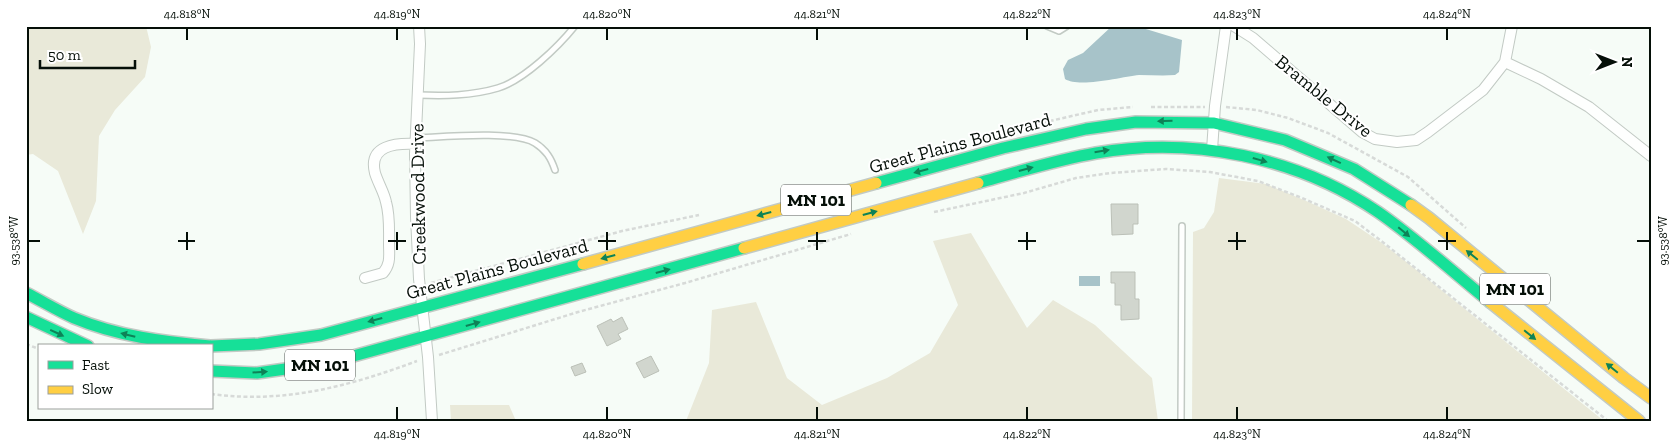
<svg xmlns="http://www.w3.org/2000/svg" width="1677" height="447" viewBox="0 0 1677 447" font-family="'Zilla Slab',serif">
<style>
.green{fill:#e9e9d9}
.water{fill:#a7c3c9}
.building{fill:#d1d6ce;stroke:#bbc0b7}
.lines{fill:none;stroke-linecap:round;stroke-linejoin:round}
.lane-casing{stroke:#c2cac4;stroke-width:8}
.street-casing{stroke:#c2cac4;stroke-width:12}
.fast-casing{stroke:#c2cac4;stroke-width:14}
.slow-casing{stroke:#c2cac4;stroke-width:14}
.path{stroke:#d7dad8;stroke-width:2.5;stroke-dasharray:4 2.5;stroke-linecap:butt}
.lane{stroke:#fefffe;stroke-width:5}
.street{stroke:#fefffe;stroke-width:10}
.fast{stroke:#16e098;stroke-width:11}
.slow{stroke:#ffcf43;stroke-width:11}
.oneway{fill:#0e8257}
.ticks{fill:none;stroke:#050f08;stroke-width:2}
.labels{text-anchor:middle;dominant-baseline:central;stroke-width:4;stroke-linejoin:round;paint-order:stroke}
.shield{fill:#fff;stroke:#505752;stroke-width:1}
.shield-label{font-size:18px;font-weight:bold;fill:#050f08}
.street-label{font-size:19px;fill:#050f08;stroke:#fff}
.neatline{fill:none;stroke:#050f08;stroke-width:2}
.ticks-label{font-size:12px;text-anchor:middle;fill:#050f08}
</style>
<rect width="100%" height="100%" fill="#f6fcf7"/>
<path class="green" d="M26 26H146L151 47 145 77 115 110 99 136 96 201 83 234 58 171 33 154 26 155Z
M1219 178 1266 184 1304 200 1346 219 1382 243 1409 264 1604 421H1192L1193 232 1204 228 1214 212Z
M971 233 1027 328 1053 300 1095 325 1152 378 1158 421H686L709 363 712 310 756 302 787 378 822 405 887 378 930 353 958 305 933 241Z
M450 405H509L516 421H451Z"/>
<path class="water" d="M1112 26H1136L1182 40 1179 72 1175 75C1163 76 1151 75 1139 75 1121 77 1079 88 1065 79L1063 69 1068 60 1083 53Z
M1079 276H1100V286H1079Z"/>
<path class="building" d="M1111 204H1138V224H1133V234L1112 235Z
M1111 272H1135V299H1139V319L1121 320V305H1115V283H1111Z
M622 317 628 329 618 334 621 339 607 346 597 326 611 319 613 322Z
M651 356 659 371 644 378 636 363Z
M582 363 586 372 575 376 571 367Z"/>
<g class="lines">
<defs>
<path id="lane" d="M1047 26 1059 31 1067 26
M418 95C444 96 471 96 498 88 524 80 558 47 575 26
M416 138C442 137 514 130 535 143 546 150 551 158 555 170
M1181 421 1182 226"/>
<path id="street" d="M419 26 420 44 415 154 416 217 419 279 428 357 432 421
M1234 26 1253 38 1362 132 1375 139 1397 142 1416 140 1428 132 1483 90 1505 62 1512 26
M1505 62 1541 79 1589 107 1651 156
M1212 150 1215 106 1226 26
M365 278 383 273C391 264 389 255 389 244 389 230 390 216 386 202 384 192 378 183 375 173 368 145 396 143 416 144"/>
<path id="fast" d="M876 183 1003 148 1086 129 1136 122 1214 123 1285 140 1354 169 1411 205
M978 183C1017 172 1056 160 1096 153 1192 136 1297 157 1378 212 1417 239 1453 272 1490 302
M26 293C42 301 58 311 74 318 117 336 164 342 210 346
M26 317 88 346
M211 346 259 344 321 335 583 264
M211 371 257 373 328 363 744 248"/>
<path id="slow" d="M1411 205 1429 218 1624 378 1651 398
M744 248 978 183
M583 264 876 183
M1490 302 1639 421"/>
</defs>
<use href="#lane" class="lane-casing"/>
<use href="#street" class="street-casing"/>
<use href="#fast" class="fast-casing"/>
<use href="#slow" class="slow-casing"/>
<path class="path" d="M1151 107H1205
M1226 107 1257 110 1288 118 1328 133 1408 177 1466 228
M1037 124 1098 110 1133 107
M934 212 1024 193 1076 178 1110 173 1166 169 1210 172 1258 181 1302 198 1355 221 1380 240 1608 421
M431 283 622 231 699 215
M26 344 39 349
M439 355 578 312 685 283 851 234
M211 394C284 404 350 386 417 361"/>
<use href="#lane" class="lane"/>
<use href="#street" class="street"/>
<use href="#fast" class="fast"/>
<use href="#slow" class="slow"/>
</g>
<defs><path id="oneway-solid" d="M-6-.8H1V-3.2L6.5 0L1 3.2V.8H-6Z" transform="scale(1.25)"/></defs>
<g class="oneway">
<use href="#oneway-solid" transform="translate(1165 121) rotate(179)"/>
<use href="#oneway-solid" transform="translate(1102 151) rotate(-9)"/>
<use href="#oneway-solid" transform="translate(1260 160) rotate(16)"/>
<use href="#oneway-solid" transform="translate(1334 160) rotate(-155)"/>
<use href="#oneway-solid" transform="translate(1026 169) rotate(-15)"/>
<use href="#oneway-solid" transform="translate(921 171) rotate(165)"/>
<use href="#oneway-solid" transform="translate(870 213) rotate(-15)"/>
<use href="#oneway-solid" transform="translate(764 214) rotate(165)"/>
<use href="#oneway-solid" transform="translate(1404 232) rotate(40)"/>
<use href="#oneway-solid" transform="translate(1472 255) rotate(-141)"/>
<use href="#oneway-solid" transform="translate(608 257) rotate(165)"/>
<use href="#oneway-solid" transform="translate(663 271) rotate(-15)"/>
<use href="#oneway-solid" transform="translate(375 320) rotate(165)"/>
<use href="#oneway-solid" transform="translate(473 324) rotate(-16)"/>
<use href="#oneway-solid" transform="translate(57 333) rotate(25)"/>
<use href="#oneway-solid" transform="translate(128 335) rotate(-166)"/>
<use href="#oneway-solid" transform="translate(1530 335) rotate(39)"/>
<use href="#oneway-solid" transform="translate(1612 368) rotate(-141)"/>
<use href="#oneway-solid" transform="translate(260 372) rotate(-4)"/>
</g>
<path class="ticks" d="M187 28V40M397 28V40M607 28V40M817 28V40M1027 28V40M1237 28V40M1447 28V40M187 232V250M397 232V250M607 232V250M817 232V250M1027 232V250M1237 232V250M1447 232V250M28 241H40M178 241H195M388 241H406M598 241H616M808 241H826M1018 241H1036M1228 241H1246M1438 241H1456M1637 241H1650M397 407V420M607 407V420M817 407V420M1027 407V420M1237 407V420M1447 407V420"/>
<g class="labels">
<g class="shield">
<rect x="781" y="184.5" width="70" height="31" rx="4"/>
<rect x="1480" y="273.5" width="70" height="31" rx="4"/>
<rect x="285" y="349.5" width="70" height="31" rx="4"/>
</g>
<g class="shield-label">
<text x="816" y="200">MN 101</text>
<text x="1515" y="289">MN 101</text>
<text x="320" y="365">MN 101</text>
</g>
<g class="street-label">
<text transform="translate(1324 96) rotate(39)">Bramble Drive</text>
<text transform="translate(960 143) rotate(-15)">Great Plains Boulevard</text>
<text transform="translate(418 194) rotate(-91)">Creekwood Drive</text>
<text transform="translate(497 269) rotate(-15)">Great Plains Boulevard</text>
</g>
</g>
<rect width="1677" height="447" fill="none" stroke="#ffffff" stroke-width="55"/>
<rect x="38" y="344" width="175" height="65" fill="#ffffff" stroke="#9b9f9c"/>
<rect x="48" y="361" width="25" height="8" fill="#16e098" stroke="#9b9f9c"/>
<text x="82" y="370" font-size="15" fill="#050f08">Fast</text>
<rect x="48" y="386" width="25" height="8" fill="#ffcf43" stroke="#9b9f9c"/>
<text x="82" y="394" font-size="15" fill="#050f08">Slow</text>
<g transform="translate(1614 62) rotate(90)" stroke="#ffffff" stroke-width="4" paint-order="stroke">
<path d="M0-4L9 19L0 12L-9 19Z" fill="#050f08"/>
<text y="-8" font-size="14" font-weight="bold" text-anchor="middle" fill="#050f08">N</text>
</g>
<path d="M40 60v8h95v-8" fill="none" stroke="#050f08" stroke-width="2.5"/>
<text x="48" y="60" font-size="15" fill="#050f08" stroke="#ffffff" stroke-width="4" paint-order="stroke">50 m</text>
<rect x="28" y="28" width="1622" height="392" class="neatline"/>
<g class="ticks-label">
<text x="187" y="18">44.818°N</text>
<text x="397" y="18">44.819°N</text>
<text x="607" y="18">44.820°N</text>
<text x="817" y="18">44.821°N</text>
<text x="1027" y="18">44.822°N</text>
<text x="1237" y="18">44.823°N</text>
<text x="1447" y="18">44.824°N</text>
<text transform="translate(1663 241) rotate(-90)" y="4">93.538°W</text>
<text transform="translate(14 241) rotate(-90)" y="4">93.538°W</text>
<text x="397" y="438">44.819°N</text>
<text x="607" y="438">44.820°N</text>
<text x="817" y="438">44.821°N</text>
<text x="1027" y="438">44.822°N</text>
<text x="1237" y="438">44.823°N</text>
<text x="1447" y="438">44.824°N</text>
</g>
</svg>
